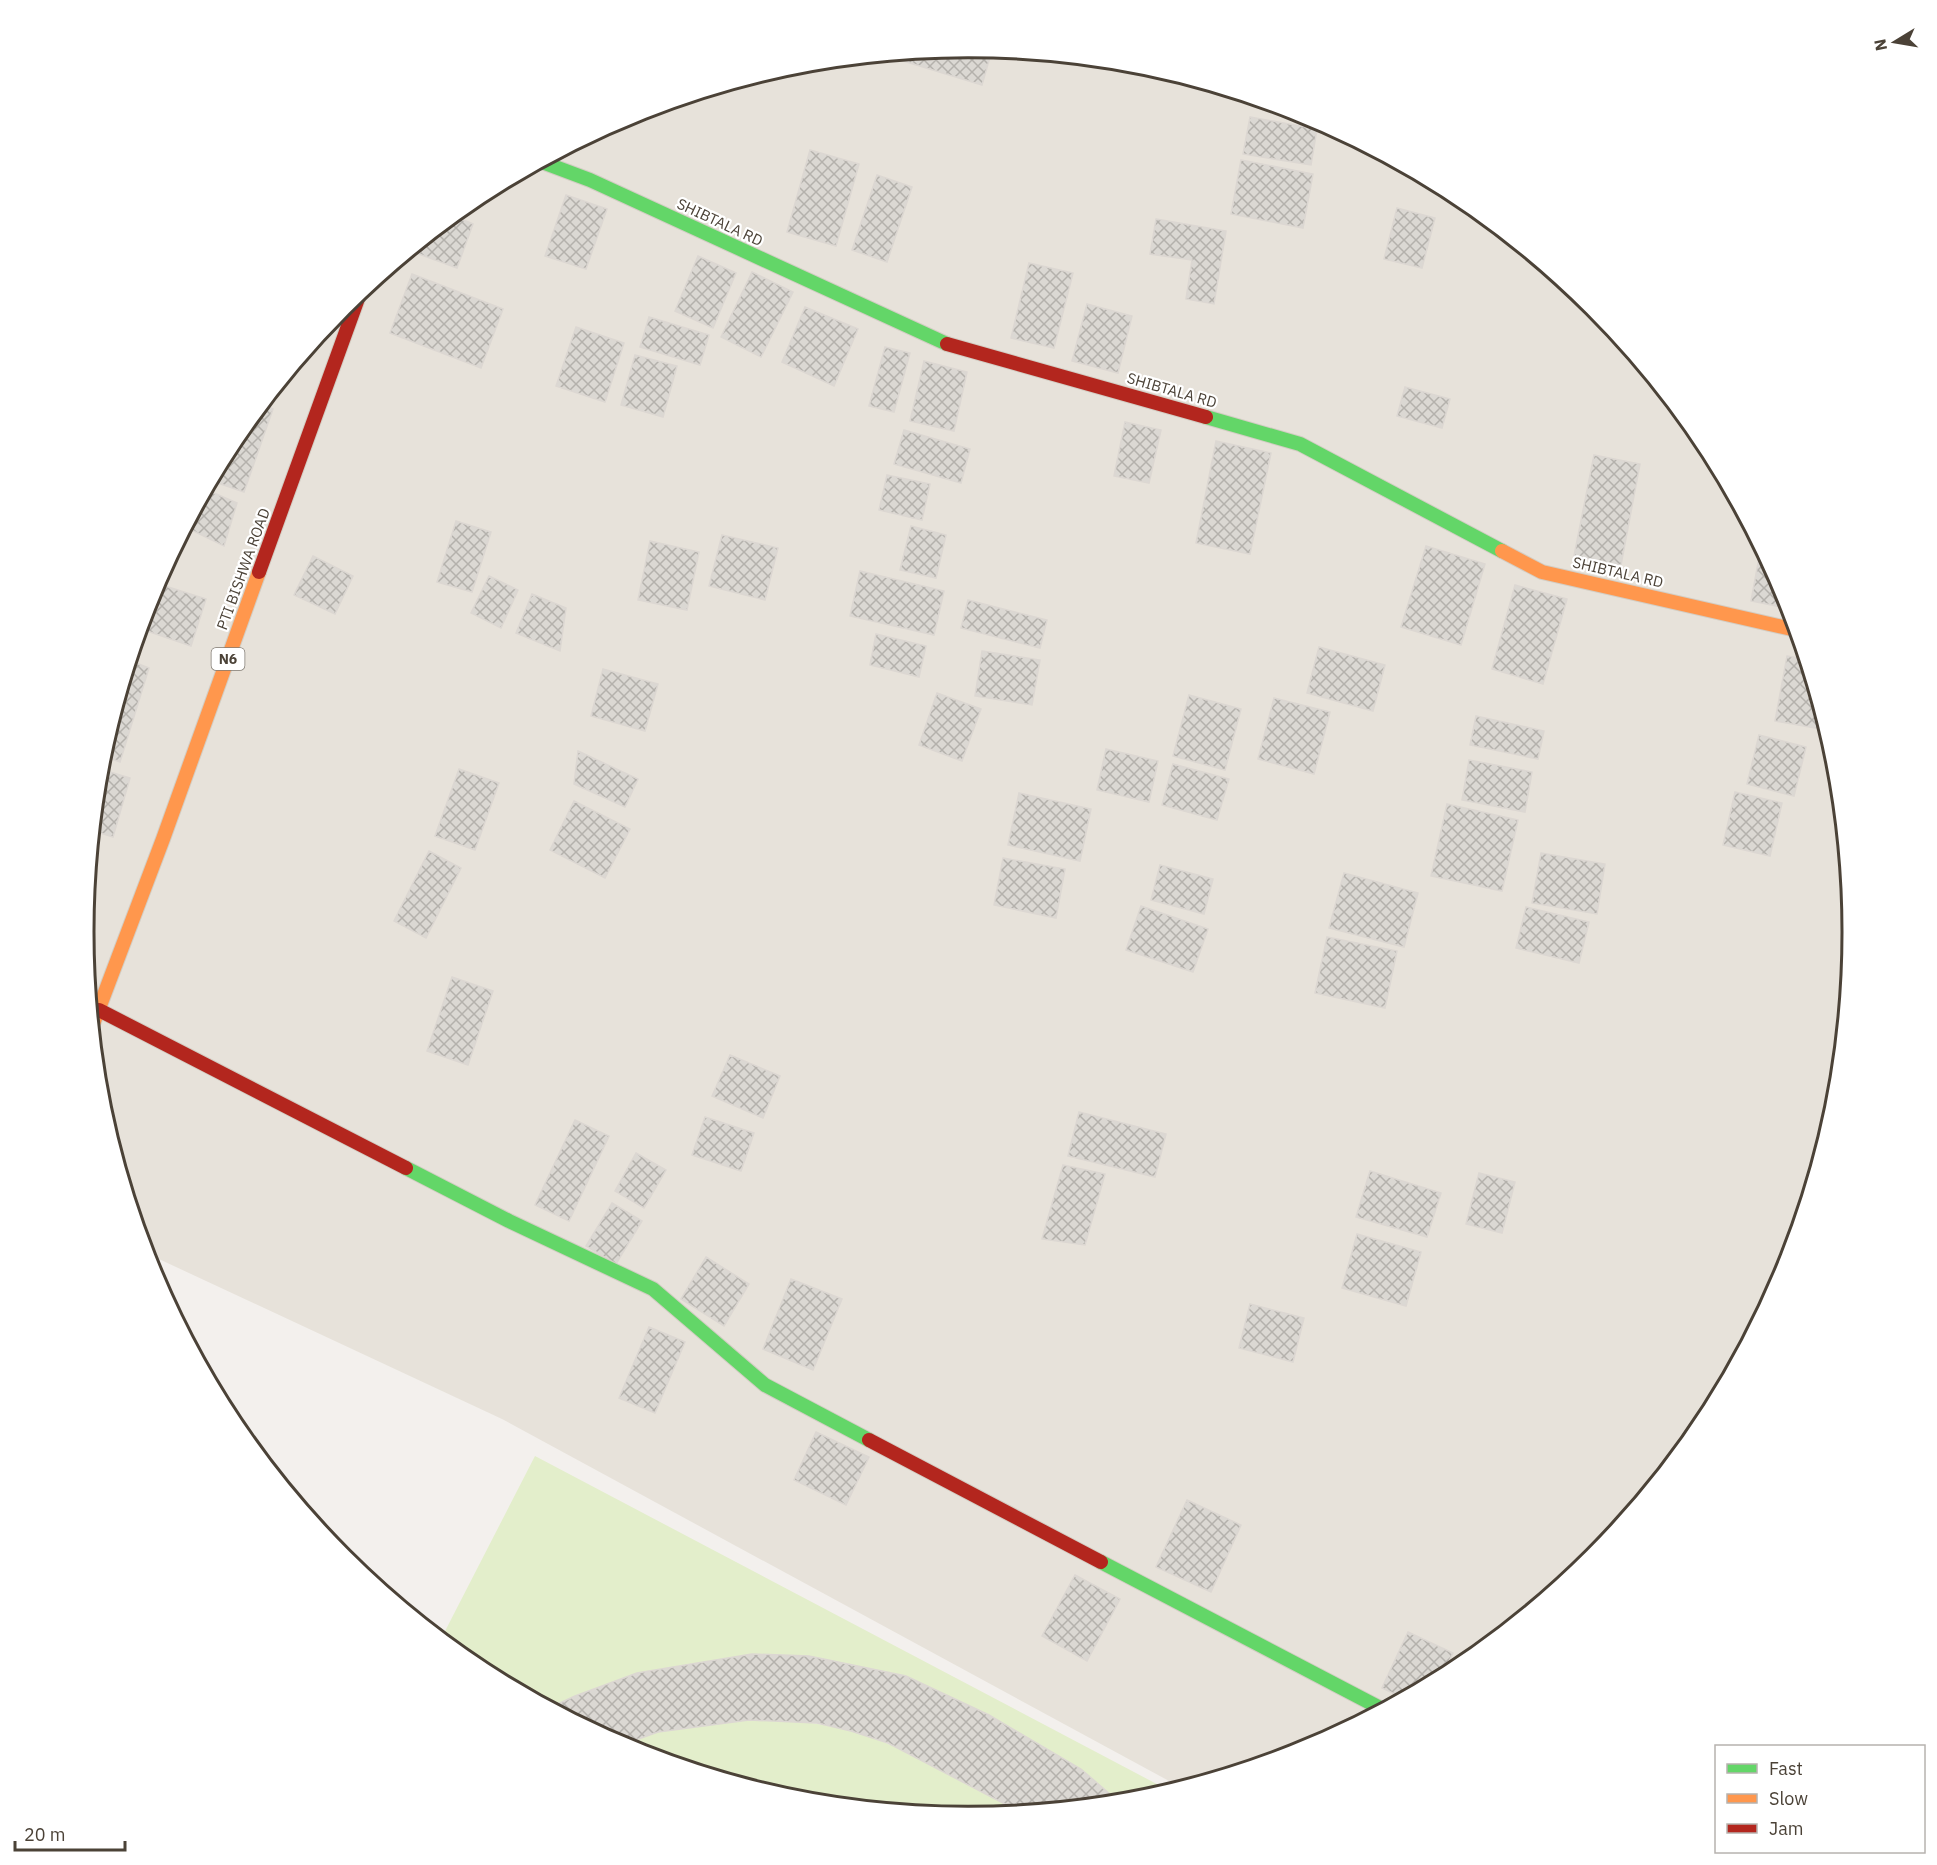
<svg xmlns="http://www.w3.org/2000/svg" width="1937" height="1865" viewBox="0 0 1937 1865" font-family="'IBM Plex Sans',sans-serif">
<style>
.residential{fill:#e7e2da}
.green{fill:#e3eecb}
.building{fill:url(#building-cross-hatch);stroke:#dcd7d2;stroke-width:1.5}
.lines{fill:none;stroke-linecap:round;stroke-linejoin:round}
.fast-casing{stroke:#d3cdc3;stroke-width:16}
.slow-casing{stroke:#d3cdc3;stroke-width:16}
.jam-casing{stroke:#d3cdc3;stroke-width:16}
.fast{stroke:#63d668;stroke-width:14}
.slow{stroke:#ff974d;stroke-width:14}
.jam{stroke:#b3261e;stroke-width:14}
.labels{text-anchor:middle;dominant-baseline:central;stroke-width:4.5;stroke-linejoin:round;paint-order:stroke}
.shield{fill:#fff;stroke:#817b73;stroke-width:1.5}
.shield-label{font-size:14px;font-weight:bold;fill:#4b4237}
.street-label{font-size:15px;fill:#4b4237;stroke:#fff}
.rim{fill:none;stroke:#4b4237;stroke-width:3}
</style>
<defs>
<pattern id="building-cross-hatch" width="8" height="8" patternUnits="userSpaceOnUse" patternTransform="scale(1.5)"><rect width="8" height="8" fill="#dbd8d3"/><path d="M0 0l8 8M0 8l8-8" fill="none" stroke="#b4b1ac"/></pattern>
</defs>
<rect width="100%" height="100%" fill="#f3f0ed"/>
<path class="residential" d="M969 48 1141 65 1307 115 1460 197 1594 307 1704 441 1786 594 1836 760 1853 933 1836 1105 1786 1271 1704 1424 1594 1558 1460 1668 1307 1750 1182 1788 502 1419 146 1253 101 1105 84 932 101 760 151 594 233 441 343 307 477 197 630 115 796 65Z"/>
<path class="green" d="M535 1456 1170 1791 1141 1800 1119 1802 1081 1769 989 1715 906 1676 809 1656 752 1654 683 1666 594 1689 575 1696 551 1707 477 1668 441 1639Z
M749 1720C772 1721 796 1720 818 1724 888 1734 958 1778 1020 1812L968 1817 796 1800 630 1750 622 1745 658 1732Z"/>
<path class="building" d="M969 48 992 50 982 85 887 56Z
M1250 117 1317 129 1311 165 1243 154Z
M810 150 859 164 836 246 787 232Z
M1241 160 1313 174 1303 228 1231 214Z
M877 175 912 187 887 262 852 250Z
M566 195 607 209 586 269 545 256Z
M1397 208 1435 218 1422 268 1384 259Z
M454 216 473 224 457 268 419 254 425 240Z
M1156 219 1226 231 1214 304 1186 299 1192 260 1150 254Z
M698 256 736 273 713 328 675 311Z
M1029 263 1073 273 1054 348 1011 338Z
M752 272 793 292 761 357 721 337Z
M412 274 503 309 481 368 390 333Z
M1087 304 1132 316 1118 373 1072 361Z
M805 307 858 329 834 386 782 362Z
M649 317 709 335 700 365 640 347Z
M576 327 624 343 605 402 556 386Z
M885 347 910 353 894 412 869 406Z
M635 355 677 366 663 417 621 405Z
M924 361 967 372 954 431 910 421Z
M1405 387 1450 399 1442 428 1397 416Z
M262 405 273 409 244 492 212 481 233 441Z
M1125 422 1161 430 1149 483 1114 476Z
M904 430 970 449 961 483 894 464Z
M1216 441 1271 453 1250 554 1196 543Z
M1594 455 1640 464 1621 565 1574 556Z
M887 475 930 484 922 520 879 510Z
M207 490 237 503 224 546 187 528Z
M456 521 491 532 472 592 437 582Z
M911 526 946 535 936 578 900 570Z
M722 535 778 548 765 600 709 586Z
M650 541 699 552 687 610 638 600Z
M1426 546 1485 564 1461 645 1401 627Z
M1761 547 1786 594 1788 603 1787 608 1751 601Z
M313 556 353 576 335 614 294 595Z
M860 571 944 591 934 635 850 616Z
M489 576 518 590 501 628 471 613Z
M162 585 206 599 191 646 147 631Z
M1515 585 1567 599 1543 684 1492 669Z
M532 594 566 608 560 651 516 633Z
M968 600 1047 620 1040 648 961 628Z
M876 634 926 646 919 677 870 665Z
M1319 647 1385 665 1373 711 1307 693Z
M982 651 1040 660 1032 705 975 696Z
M1787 656 1805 659 1827 730 1775 721Z
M131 661 149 668 120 762 102 755Z
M603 669 658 684 645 731 591 716Z
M937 693 981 709 962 761 919 745Z
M1189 695 1241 709 1225 770 1173 756Z
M1274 698 1330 712 1314 774 1258 759Z
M1476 716 1544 731 1538 759 1470 745Z
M1759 735 1806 747 1794 796 1747 784Z
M1106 749 1158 761 1149 802 1097 790Z
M578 751 638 779 625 807 574 784Z
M1469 760 1532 772 1525 812 1462 800Z
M1173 764 1229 779 1217 820 1162 805Z
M100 769 130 778 113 837 94 831Z
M459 769 499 783 475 850 435 836Z
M1735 792 1782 803 1770 856 1723 845Z
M1019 793 1091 809 1080 861 1008 845Z
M574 801 630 829 605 878 550 850Z
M1447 804 1518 820 1502 891 1431 876Z
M429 851 461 868 426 938 394 921Z
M1541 853 1605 864 1597 914 1532 903Z
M1003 858 1065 869 1056 918 994 905Z
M1160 865 1213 879 1204 914 1151 900Z
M1344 873 1418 893 1404 947 1329 928Z
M1141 906 1208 929 1193 972 1126 950Z
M1526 907 1589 922 1579 963 1516 948Z
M1327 937 1397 951 1385 1008 1315 993Z
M452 977 493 991 468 1065 427 1051Z
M730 1055 780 1076 763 1118 712 1096Z
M1079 1112 1166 1134 1155 1177 1068 1156Z
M705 1117 754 1133 741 1171 692 1155Z
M575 1120 609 1136 569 1221 535 1205Z
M636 1153 666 1170 644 1208 615 1191Z
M1063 1165 1105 1174 1085 1245 1042 1239Z
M1370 1171 1441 1193 1427 1237 1356 1217Z
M1479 1173 1515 1182 1502 1233 1466 1224Z
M612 1203 642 1221 616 1264 586 1246Z
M1357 1234 1421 1252 1406 1306 1342 1288Z
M706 1257 749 1284 724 1326 681 1299Z
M791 1279 842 1299 813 1370 763 1349Z
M1250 1304 1304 1318 1293 1362 1239 1348Z
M649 1327 685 1342 655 1413 619 1398Z
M816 1432 869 1457 846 1505 794 1480Z
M1187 1500 1241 1525 1211 1592 1156 1567Z
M1075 1575 1120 1599 1087 1661 1042 1636Z
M1408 1632 1453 1653 1441 1678 1403 1698 1382 1688Z
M752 1654 809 1656 906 1676 989 1715 1081 1769 1119 1802 1020 1812 888 1743 851 1731 817 1723 749 1720 658 1732 622 1745 551 1707 575 1696 637 1673Z"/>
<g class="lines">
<defs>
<path id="fast" d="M542 162 590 180 947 344
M1206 417 1300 444 1502 551
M406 1168 509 1221 653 1289 765 1385 869 1440
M1101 1562 1382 1709"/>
<path id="slow" d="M1502 551 1542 572 1796 630
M93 1024 163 839 259 572"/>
<path id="jam" d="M947 344 1206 417
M259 572 360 293
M99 1010 406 1168
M869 1440 1101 1562"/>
</defs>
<use href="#fast" class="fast-casing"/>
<use href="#slow" class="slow-casing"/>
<use href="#jam" class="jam-casing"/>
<use href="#fast" class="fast"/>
<use href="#slow" class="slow"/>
<use href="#jam" class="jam"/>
</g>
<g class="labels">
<rect class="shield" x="211.5" y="648" width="33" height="22" rx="4.5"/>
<g class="shield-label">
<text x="228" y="659">N6</text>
</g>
<g class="street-label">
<text transform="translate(720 222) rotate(25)">SHIBTALA RD</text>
<text transform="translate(1172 390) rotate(16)">SHIBTALA RD</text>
<text transform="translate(243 569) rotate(-70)">PTI BISHWA ROAD</text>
<text transform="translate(1618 572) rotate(13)">SHIBTALA RD</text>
</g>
</g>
<path d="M0 0H1937V1865H0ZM94 932a874 874 0 1 1 1748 0a874 874 0 1 1-1748 0Z" fill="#fff" fill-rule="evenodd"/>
<path class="rim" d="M94 932a874 874 0 1 1 1748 0a874 874 0 1 1-1748 0Z"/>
<rect x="1715" y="1745" width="210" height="108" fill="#ffffff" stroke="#b7b3af" stroke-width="1.5"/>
<rect x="1727" y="1764" width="30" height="9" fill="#63d668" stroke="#b7b3af" stroke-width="1.5"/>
<text x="1769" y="1775" font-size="18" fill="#4b4237">Fast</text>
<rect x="1727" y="1794" width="30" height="9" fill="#ff974d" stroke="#b7b3af" stroke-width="1.5"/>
<text x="1769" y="1805" font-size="18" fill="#4b4237">Slow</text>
<rect x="1727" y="1824" width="30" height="9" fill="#b3261e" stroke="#b7b3af" stroke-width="1.5"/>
<text x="1769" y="1835" font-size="18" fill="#4b4237">Jam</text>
<g transform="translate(1895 42) rotate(259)" stroke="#ffffff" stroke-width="4.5" paint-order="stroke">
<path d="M0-4.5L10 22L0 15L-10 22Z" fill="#4b4237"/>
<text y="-9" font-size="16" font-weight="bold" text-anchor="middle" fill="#4b4237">N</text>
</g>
<path d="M15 1841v9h110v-9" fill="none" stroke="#4b4237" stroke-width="3"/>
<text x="24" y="1841" font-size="18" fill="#4b4237" stroke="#ffffff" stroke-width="4.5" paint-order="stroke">20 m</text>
</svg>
